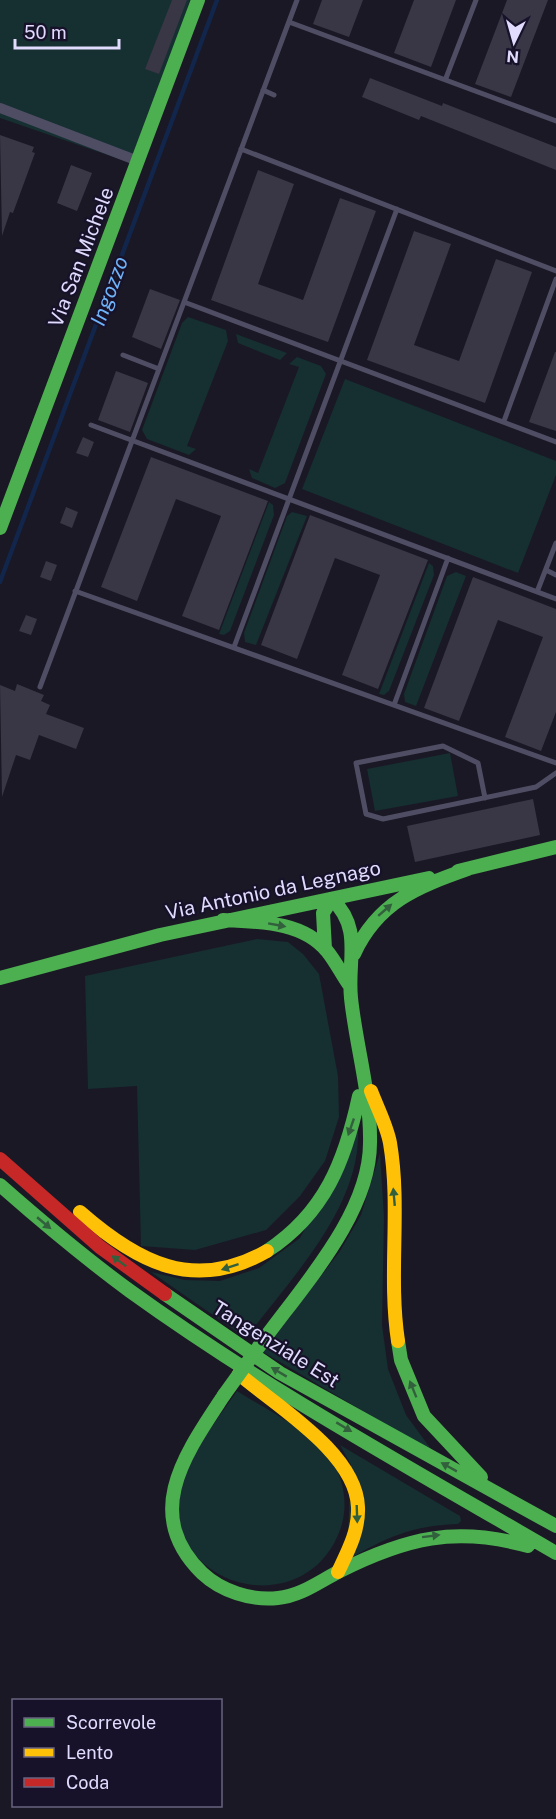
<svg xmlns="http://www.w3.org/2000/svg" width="556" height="1819" viewBox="0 0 556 1819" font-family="'Public Sans',sans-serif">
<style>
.green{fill:#162f31}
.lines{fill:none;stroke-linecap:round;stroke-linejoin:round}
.stream{stroke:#12254a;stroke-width:4.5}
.building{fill:#393646}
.lane{stroke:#4f4d64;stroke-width:5}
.street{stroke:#4f4d64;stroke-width:10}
.fast{stroke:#4caf50;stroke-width:14}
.slow{stroke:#ffc107;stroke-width:14}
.jam{stroke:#c62828;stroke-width:14}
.fast-bridge{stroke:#4caf50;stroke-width:14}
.oneway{fill:#32603d}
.labels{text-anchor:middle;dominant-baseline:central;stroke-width:4.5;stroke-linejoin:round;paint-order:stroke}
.street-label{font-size:20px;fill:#e1dcfe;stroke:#17122a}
.water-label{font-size:21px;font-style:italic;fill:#6fb3f9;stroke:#17122a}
</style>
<rect width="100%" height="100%" fill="#1a1824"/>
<path class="green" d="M0 0H190L138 161H125L0 118Z
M188 317 226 330 228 341 187 446 196 449 189 455 147 439 142 430 182 323Z
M236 334 287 353 280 360 238 343Z
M297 357 321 366 326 374 285 483 275 488 252 478 249 469 258 473 299 367 289 364Z
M345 379 556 461V475L518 573 302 489Z
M269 502 273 505 274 515 230 631 224 635 219 634Z
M292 512 307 516 256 645 245 642 244 633 287 516Z
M429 563 433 566 434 575 389 691 384 695 379 694Z
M456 572 466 576 416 706 405 702 404 694 447 576Z
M450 753 458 796 375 811 367 769Z
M257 939 288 942 303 954 319 974 338 1076 339 1117 325 1161 300 1196 266 1230 195 1250 141 1246 137 1086 88 1089 85 976Z
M358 1130C361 1208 290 1279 246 1338L151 1272 185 1280 220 1281 259 1268 300 1238Z
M380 1153 384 1217 382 1325 388 1369 406 1415 434 1453 263 1352 340 1251 361 1215Z
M237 1391C265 1409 318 1435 334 1464 345 1484 348 1509 340 1530 304 1629 149 1586 183 1475 189 1456 224 1410 237 1391Z
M340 1445 460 1516 461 1521 458 1524C410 1526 388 1537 347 1560L351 1465Z"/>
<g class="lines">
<path class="stream" d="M0 582 217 0"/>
</g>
<path class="building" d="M172 0H187L159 74 145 69Z
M322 0H363L349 37 313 24Z
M414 0H456L431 67 394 53Z
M507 0H548L511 97 475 84Z
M370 78 442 106 443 103 556 147V170L421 116 419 120 362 97Z
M0 135 34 147 32 152 35 153 13 213 10 212 2 236Z
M71 165 92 173 77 211 57 203Z
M258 170 294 184 258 284 303 300 340 198 376 211 328 342 211 300Z
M414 231 451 244 414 345 459 361 496 259 532 272 485 403 367 360Z
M150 289 180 300 161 349 132 337Z
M555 352H556V431L529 422Z
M116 371 148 383 130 432 98 420Z
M83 437 94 442 88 457 76 453Z
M151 457 268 501 219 630 182 616 221 516 176 499 137 601 101 587Z
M66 507 78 512 72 528 60 523Z
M310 515 428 560 378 689 342 675 380 575 335 558 297 659 261 645Z
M46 561 57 565 51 581 40 577Z
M473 577 556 609V712L541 751 505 737 543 637 498 620 459 721 424 708Z
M26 615 37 619 31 635 19 631Z
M17 684 44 695 41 701 50 705 46 714 84 728 76 749 39 735 30 760 16 755 2 797 0 685 15 691Z
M533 799 540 835 415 862 407 826Z"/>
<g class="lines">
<path class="lane" d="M289 22 556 121
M446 78 476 0
M263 90 274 95
M241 149 556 271
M184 302 556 442
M123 355 159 369
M504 421 556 279
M91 425 556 599
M546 570 556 575
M75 591 556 763
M537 592 556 543
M234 647 397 209
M40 687 297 0
M394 705 448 558
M485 798 478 763 443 746 356 763 366 814 383 819 536 787 556 773"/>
<path class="street" d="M0 108 138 161"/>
<path class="fast" d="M0 528 198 0
M458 871 556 847
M223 920C259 922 302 921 327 951 336 962 342 975 350 986
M354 954C378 902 417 887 468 869
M0 978 160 935 429 878
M0 1185C42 1222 85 1258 130 1291 266 1389 412 1469 556 1553
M267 1251C325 1213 345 1161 359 1096
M165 1294 280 1373 556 1526
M398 1341 401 1360 424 1416 481 1477
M260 1345C300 1289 370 1215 370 1143 371 1094 356 1046 351 998 347 960 363 929 332 899L323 913 325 949
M224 1395C186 1453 141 1513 202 1573 221 1591 251 1601 278 1598 301 1596 320 1581 340 1571 406 1538 455 1526 528 1546"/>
<path class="slow" d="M371 1091C377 1107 387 1126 390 1143 401 1208 388 1275 398 1341
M80 1212C137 1262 194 1293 267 1251
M239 1374C276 1406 356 1453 358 1507 359 1531 348 1551 338 1572"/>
<path class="jam" d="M0 1159 100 1247 165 1294"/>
<path class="fast-bridge" d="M224 1395 260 1345"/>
</g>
<defs><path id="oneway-solid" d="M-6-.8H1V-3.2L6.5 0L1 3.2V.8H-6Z" transform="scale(1.5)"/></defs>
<g class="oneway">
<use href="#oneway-solid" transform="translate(385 910) rotate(-41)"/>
<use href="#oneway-solid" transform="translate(277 925) rotate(10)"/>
<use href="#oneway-solid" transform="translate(351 1127) rotate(109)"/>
<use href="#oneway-solid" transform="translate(394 1197) rotate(-95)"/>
<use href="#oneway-solid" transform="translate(44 1223) rotate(40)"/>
<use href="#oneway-solid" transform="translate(119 1261) rotate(-143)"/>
<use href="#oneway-solid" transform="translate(230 1267) rotate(162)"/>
<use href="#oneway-solid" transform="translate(279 1372) rotate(-149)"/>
<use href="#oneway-solid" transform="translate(413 1389) rotate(-112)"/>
<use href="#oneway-solid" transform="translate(344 1427) rotate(31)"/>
<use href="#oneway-solid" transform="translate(449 1467) rotate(-151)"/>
<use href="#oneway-solid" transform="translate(357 1514) rotate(88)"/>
<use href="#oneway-solid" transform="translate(431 1536) rotate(-7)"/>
</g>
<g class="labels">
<g class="street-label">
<text transform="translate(81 257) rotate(-69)">Via San Michele</text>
<text transform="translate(273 890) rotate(-12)">Via Antonio da Legnago</text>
<text transform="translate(276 1344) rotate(32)">Tangenziale Est</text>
</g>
<g class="water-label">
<text transform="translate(109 291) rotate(-70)">Ingozzo</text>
</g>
</g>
<rect x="12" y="1699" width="210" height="108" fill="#17122a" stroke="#68637f" stroke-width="1.5"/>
<rect x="24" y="1718" width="30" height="9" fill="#4caf50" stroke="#68637f" stroke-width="1.5"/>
<text x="66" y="1729" font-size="18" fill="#e1dcfe">Scorrevole</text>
<rect x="24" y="1748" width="30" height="9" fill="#ffc107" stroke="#68637f" stroke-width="1.5"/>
<text x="66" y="1759" font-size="18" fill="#e1dcfe">Lento</text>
<rect x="24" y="1778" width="30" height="9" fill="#c62828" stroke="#68637f" stroke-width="1.5"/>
<text x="66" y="1789" font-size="18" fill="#e1dcfe">Coda</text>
<g transform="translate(514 42) rotate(185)" stroke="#17122a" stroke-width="4.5" paint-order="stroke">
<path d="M0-4.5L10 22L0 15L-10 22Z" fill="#e1dcfe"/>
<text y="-9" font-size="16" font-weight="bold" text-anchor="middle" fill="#e1dcfe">N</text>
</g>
<path d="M15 39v9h104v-9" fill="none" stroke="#e1dcfe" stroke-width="3"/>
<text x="24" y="39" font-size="18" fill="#e1dcfe" stroke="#17122a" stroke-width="4.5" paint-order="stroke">50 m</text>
</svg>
